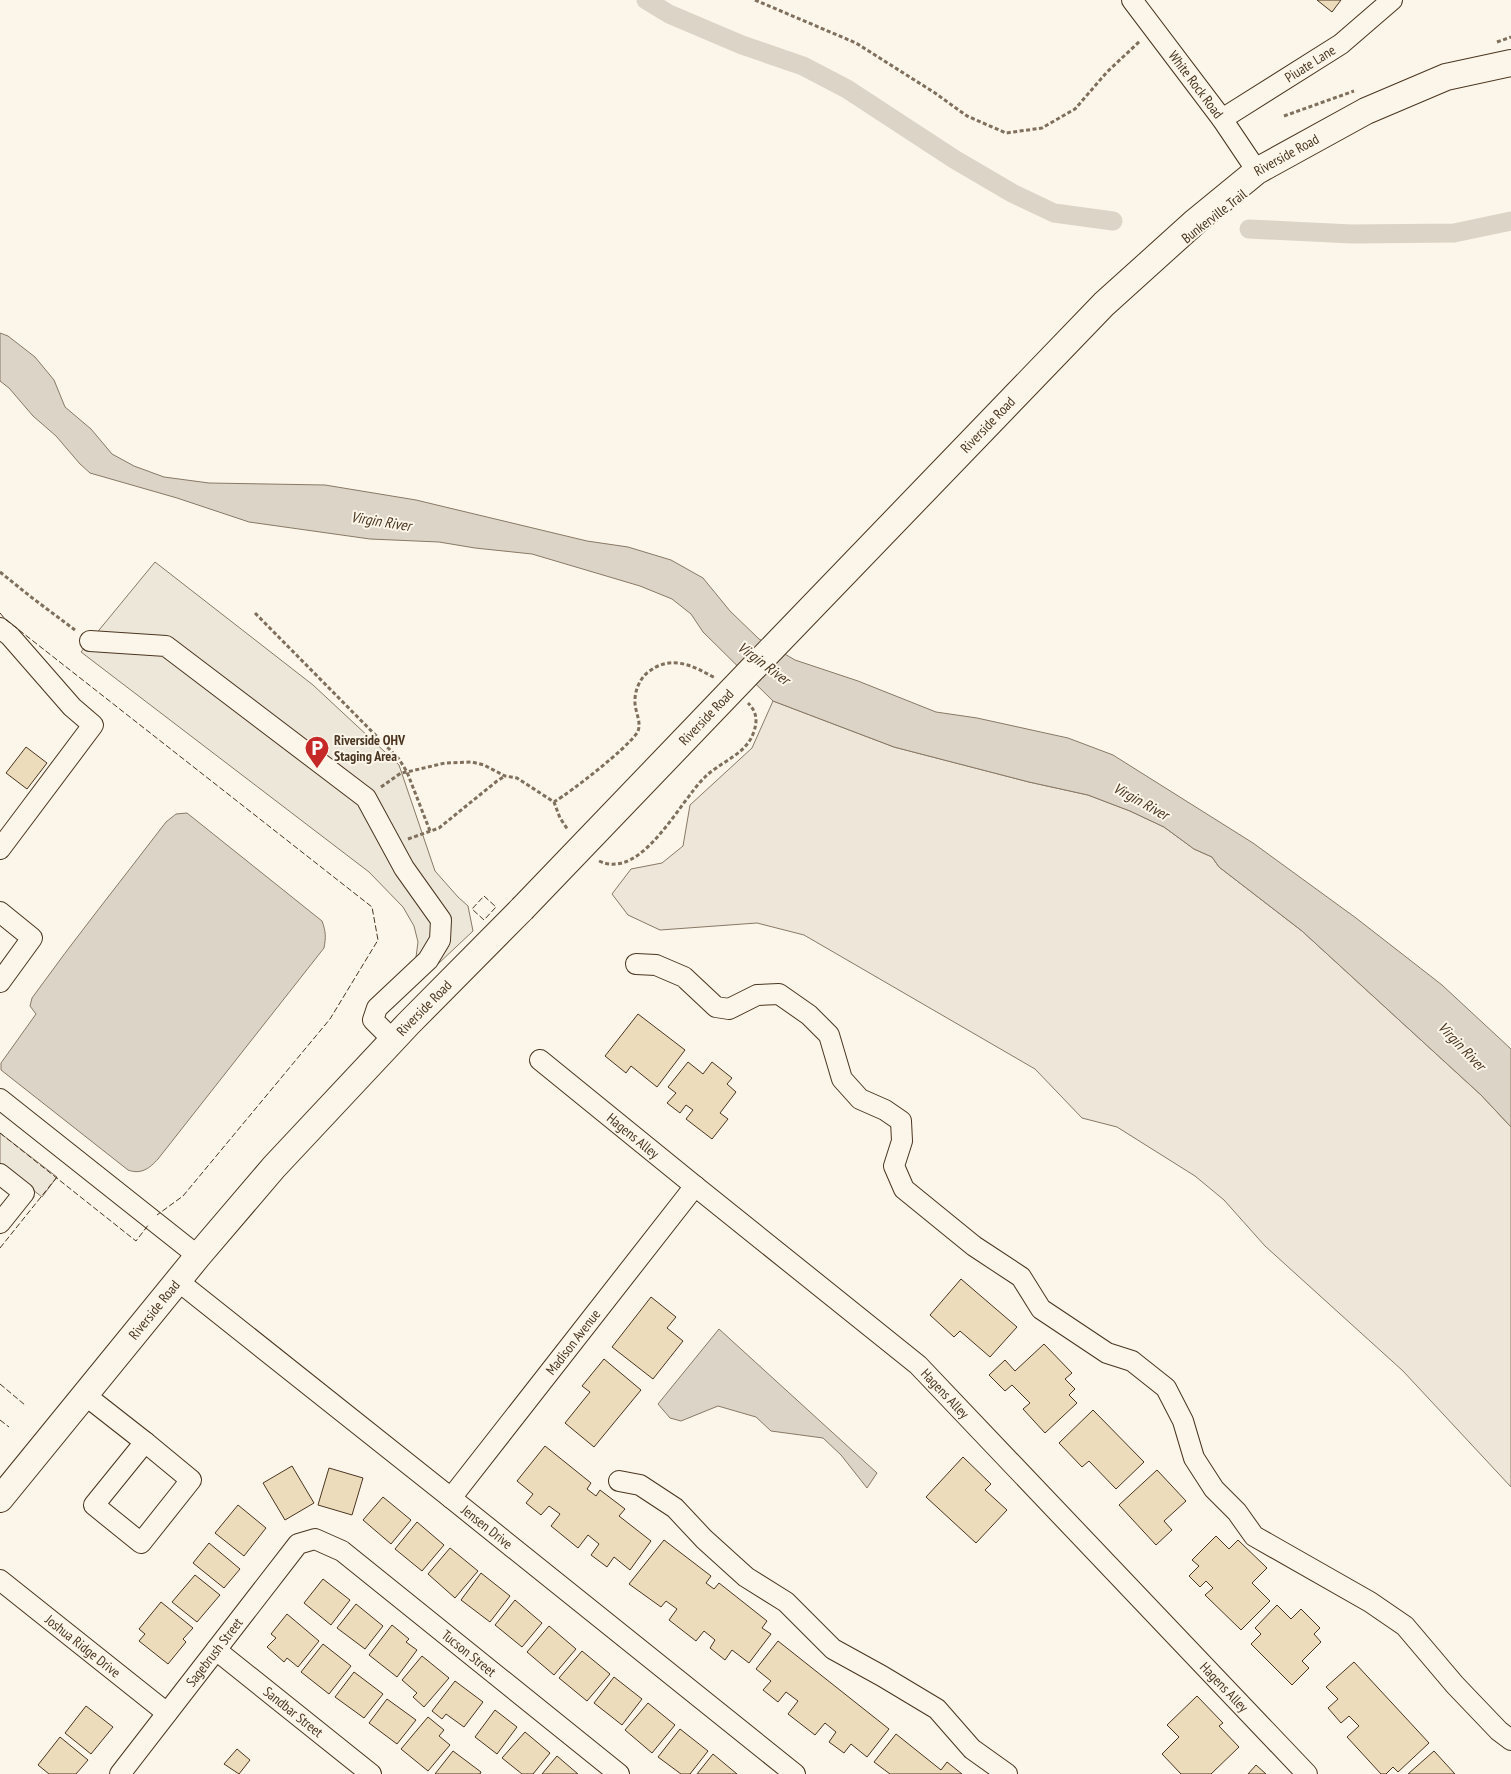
<svg xmlns="http://www.w3.org/2000/svg" width="1511" height="1774" viewBox="0 0 1511 1774" font-family="'PT Sans Narrow',sans-serif">
<style>
.green{fill:#ede6d9;stroke:#887966}
.parking{fill:#ede7d9;stroke:#887966}
.water{fill:#dcd4c6;stroke:#887966}
.lines{fill:none;stroke-linecap:round;stroke-linejoin:round}
.canal{stroke:#dcd4c6;stroke-width:19}
.building{fill:#ecdcbc;stroke:#4a3520}
.minor-casing{stroke:#4a3520;stroke-width:22}
.major-casing{stroke:#4a3520;stroke-width:28}
.path{stroke:#7f6f5c;stroke-width:3;stroke-dasharray:4 2.5;stroke-linecap:butt}
.minor{stroke:#fbf6e9;stroke-width:20}
.major{stroke:#fbf6e9;stroke-width:26}
.major-bridge-casing{stroke:#4a3520;stroke-width:28;stroke-linecap:butt}
.major-bridge{stroke:#fbf6e9;stroke-width:26}
.fence{stroke:#4a3520;stroke-width:1;stroke-dasharray:6 2.5;stroke-linecap:butt}
.labels{text-anchor:middle;dominant-baseline:central;stroke-width:4;stroke-linejoin:round;paint-order:stroke}
.street-label{font-size:14px;fill:#4a3520;stroke:#fbf6e9}
.poi-label{font-size:14px;font-weight:bold;fill:#4a3520;stroke:#fbf6e9;text-anchor:start}
.water-label{font-size:15px;font-style:italic;fill:#4a3520;stroke:#fbf6e9}
</style>
<rect width="100%" height="100%" fill="#fbf6e9"/>
<path class="green" d="M773 701 894 747 1029 782 1088 795 1130 811 1164 827 1194 849 1212 857 1219 867 1302 931 1481 1095 1511 1127V1487L1403 1371 1265 1246 1224 1200 1195 1176 1117 1127 1082 1118 1035 1069 804 935 757 923 660 930 628 915 612 894 631 869 662 863 683 846 690 805 752 748Z"/>
<path class="parking" d="M155 562 313 685 399 765 435 871 458 897 468 906 473 931 421 980 407 966 416 957 418 942 414 926 403 907 369 872 81 652Z
M0 1133 57 1177 42 1197 0 1164Z"/>
<path class="water" d="M0 333 8 336 35 357 54 380 65 407 91 429 112 454 134 466 164 477 209 483 325 485 416 500 587 541 628 547 671 560 703 578 730 611 759 639 795 660 858 681 936 712 977 718 1068 738 1113 755 1253 843 1356 918 1442 985 1511 1049V1127L1481 1095 1302 931 1219 867 1212 857 1194 849 1164 827 1130 811 1088 795 1029 782 894 747 773 701 703 632 691 614 672 599 640 586 532 554 475 548 439 542 370 539 249 522 177 498 90 473 80 464 56 436 33 416 9 388 0 381Z
M187 813 322 921C326 932 326 937 324 948L158 1159C150 1168 141 1175 128 1170L1 1070V1063L36 1014 30 1006 32 998C75 938 121 881 166 822L176 814Z
M719 1329 877 1473 867 1488 841 1455 823 1438 771 1431 756 1417 718 1406 681 1421 670 1418 658 1404Z"/>
<g class="lines">
<path class="canal" d="M646 0 669 14 742 45 803 66 847 89 954 159 1012 193 1054 213 1113 221
M1249 229 1352 234 1454 233 1511 221"/>
</g>
<path class="building" d="M1317 0H1341L1332 12Z
M26 747 47 763 27 789 6 773Z
M638 1014 685 1050 657 1087 631 1066 626 1073 605 1056Z
M688 1062 703 1074 712 1062 732 1078 727 1084 736 1092 720 1113 728 1119 712 1139 686 1119 693 1110 686 1105 680 1113 667 1103 676 1093 668 1087Z
M961 1279 1017 1327 990 1357 960 1331 954 1337 930 1315Z
M651 1297 676 1317 667 1328 683 1341 653 1379 612 1347Z
M1044 1344 1072 1373 1065 1379 1075 1389 1069 1395 1077 1403 1045 1433 1023 1409 1030 1403 1012 1385 1005 1391 989 1375 1005 1360 1015 1371Z
M604 1359 641 1390 594 1447 565 1423 590 1392 582 1386Z
M1093 1410 1144 1462 1116 1489 1089 1461 1082 1467 1059 1443Z
M545 1446 591 1483 587 1489 596 1496 600 1490 625 1509 619 1516 651 1541 630 1570 614 1557 607 1567 591 1555 599 1544 588 1535 578 1548 551 1526 560 1514 549 1506 541 1515 526 1503 533 1494 517 1481Z
M963 1457 991 1484 985 1490 1007 1510 976 1543 926 1497Z
M292 1466 314 1503 285 1520 263 1483Z
M329 1468 363 1478 352 1515 318 1505Z
M1157 1470 1186 1501 1164 1521 1172 1530 1156 1545 1119 1505Z
M383 1497 411 1520 391 1544 363 1520Z
M238 1505 266 1528 244 1556 215 1533Z
M417 1522 444 1545 422 1571 395 1549Z
M1216 1536 1229 1549 1238 1540 1267 1568 1252 1583 1270 1601 1241 1630 1205 1595 1213 1588 1206 1581 1200 1587 1189 1576 1199 1566 1192 1560Z
M664 1540 711 1576 706 1583 714 1589 719 1583 767 1621 762 1628 771 1634 749 1663 732 1650 725 1660 710 1648 715 1640 704 1631 696 1641 669 1620 677 1609 666 1601 661 1607 629 1584Z
M209 1543 240 1569 224 1588 193 1563Z
M450 1548 478 1571 455 1598 428 1574Z
M481 1573 510 1596 490 1622 461 1600Z
M195 1575 220 1595 197 1622 172 1602Z
M323 1579 350 1600 331 1625 304 1603Z
M515 1600 542 1623 522 1647 495 1625Z
M161 1602 193 1628 183 1639 186 1642 168 1664 139 1641 145 1634 139 1629Z
M356 1604 383 1626 365 1649 337 1628Z
M1277 1605 1291 1619 1301 1609 1320 1628 1314 1634 1321 1642 1302 1661 1309 1668 1292 1685 1251 1644 1261 1634 1255 1628Z
M287 1614 319 1641 298 1667 287 1658 284 1662 267 1647 276 1638 271 1634Z
M392 1625 409 1639 406 1642 417 1650 397 1677 369 1655Z
M549 1626 576 1649 554 1675 527 1652Z
M778 1641 889 1729 867 1757 851 1744 844 1753 829 1742 836 1732 825 1723 815 1735 788 1714 798 1701 786 1692 778 1702 763 1690 771 1681 756 1669Z
M323 1644 351 1666 329 1694 301 1672Z
M582 1651 610 1674 587 1701 559 1678Z
M422 1656 449 1678 424 1707 413 1697 417 1693 402 1680Z
M1354 1662 1429 1743 1398 1772 1393 1767 1386 1774H1381L1347 1737 1359 1726 1349 1716 1341 1723 1328 1708 1338 1699 1326 1687Z
M354 1672 383 1694 364 1718 335 1697Z
M614 1677 642 1699 622 1725 594 1703Z
M455 1681 483 1702 464 1727 446 1714 442 1719 432 1711Z
M1197 1696 1223 1723 1219 1726 1239 1747 1211 1774H1181L1162 1754 1179 1737 1167 1725Z
M387 1699 416 1720 397 1744 369 1723Z
M648 1703 675 1725 652 1753 625 1730Z
M86 1706 113 1727 91 1754 65 1733Z
M495 1710 517 1727 497 1754 475 1737Z
M428 1717 444 1730 439 1736 450 1745 428 1771 401 1749Z
M680 1729 708 1751 690 1774H681L658 1757Z
M525 1732 550 1753 533 1774H522L502 1758Z
M896 1734 941 1770 947 1762 962 1774H890L874 1762Z
M60 1737 88 1760 76 1774H49L38 1765Z
M237 1749 250 1760 239 1774 224 1764Z
M453 1751 481 1772 480 1774H435Z
M1434 1751 1455 1774H1408Z
M713 1754 737 1774H697Z
M557 1756 578 1774H542Z
M1256 1765 1266 1774H1248Z"/>
<g class="lines">
<defs>
<g id="minor">
<path id="s1" d="M1132 0 1222 119 1257 171"/>
<path id="s2" d="M1222 119 1341 44 1392 0"/>
<path d="M0 628 10 636 72 707 93 725 0 849"/>
<path d="M90 641 166 646 366 798 404 868 441 920 440 940 428 960 377 1008 373 1020 393 1040"/>
<path d="M0 912 32 938 0 982"/>
<path d="M636 964 656 965 684 977 716 1007 729 1009 757 995 779 994 809 1015 829 1035 842 1079 860 1099 885 1110 901 1121 902 1141 894 1166 904 1189 974 1246 1021 1277 1041 1309 1107 1353 1132 1361 1166 1388 1183 1421 1194 1458 1214 1489 1237 1512 1254 1536 1370 1602 1405 1626 1455 1685 1499 1731 1511 1740"/>
<path id="s3" d="M540 1060 695 1186 918 1365 1307 1774"/>
<path d="M0 1099 198 1256"/>
<path d="M0 1174 24 1193 0 1223"/>
<path id="s4" d="M178 1281 451 1498 795 1774"/>
<path d="M85 1395 145 1442"/>
<path d="M145 1442 191 1480 141 1543 94 1505Z"/>
<path d="M619 1481 640 1485 675 1508 704 1539 746 1577 786 1602 833 1649 882 1676 937 1709 972 1749 1007 1774"/>
<path id="s5" d="M451 1498 695 1186"/>
<path id="s6" d="M0 1580 167 1713"/>
<path id="s7" d="M216 1650 371 1774"/>
<path id="s8" d="M120 1774 298 1544 315 1539 342 1551 619 1774"/>
</g>
<g id="major">
<path id="s9" d="M760 661 1104 304 1196 221 1257 171 1366 111 1446 77 1511 63"/>
<path id="s10" d="M0 1499 198 1256 274 1167 408 1024 522 909"/>
</g>
</defs>
<use href="#minor" class="minor-casing"/>
<use href="#major" class="major-casing"/>
<path class="path" d="M755 0 856 43 935 93 967 116 1006 133 1042 128 1075 109 1107 72 1140 41
M1497 42 1511 37
M1284 116 1354 91
M0 572 31 597 75 630
M255 613 399 759 407 772 430 831
M381 787 401 773 407 772 445 763 472 762 484 765 505 776 517 778 554 802 560 818 568 830
M554 802C572 791 625 750 637 733 643 723 634 711 635 700 635 690 640 679 647 673 670 654 692 665 715 678
M408 839 439 828 497 781 505 776
M599 861C642 881 679 802 705 777 720 762 745 755 753 734 758 721 757 712 748 703"/>
<use href="#minor" class="minor"/>
<use href="#major" class="major"/>
<defs>
<g id="major-bridge">
<path id="s11" d="M522 909 760 661"/>
</g>
</defs>
<use href="#major-bridge" class="major-bridge-casing"/>
<use href="#major-bridge" class="major-bridge"/>
<path class="fence" d="M0 613 5 619 372 907 378 940 330 1019 183 1196 157 1215
M484 896 496 907 484 920 472 909Z
M0 1133 136 1241 149 1224
M0 1248 57 1177 55 1176
M0 1384 25 1405
M0 1420 9 1427"/>
</g>
<defs>
<symbol id="parking-pin" viewBox="-11 -11 22 30"><path d="M0 17L-7.5 6A9.5 9.5 0 1 1 7.5 6Z" fill="#c62828" stroke="#fbf6e9"/><path d="M-3.5-5.5H1a3.5 3.5 0 0 1 0 7H-1V5.5H-3.5ZM-1-3.4V-.6H.8a1.4 1.4 0 0 0 0-2.8Z" fill="#fff"/></symbol>
</defs>
<g fill-rule="evenodd">
<use href="#parking-pin" x="303" y="734" width="28" height="38"/>
</g>
<g class="labels">
<g class="street-label">
<text stroke="none"><textPath href="#s2" startOffset="104">Piuate Lane</textPath></text>
<text stroke="none"><textPath href="#s1" startOffset="106">White Rock Road</textPath></text>
<text stroke="none"><textPath href="#s9" startOffset="732">Riverside Road</textPath></text>
<text transform="translate(1214 216) rotate(-38)">Bunkerville Trail</text>
<text stroke="none"><textPath href="#s9" startOffset="328">Riverside Road</textPath></text>
<text stroke="none"><textPath href="#s11" startOffset="266">Riverside Road</textPath></text>
<text stroke="none"><textPath href="#s10" startOffset="649">Riverside Road</textPath></text>
<text stroke="none"><textPath href="#s3" startOffset="120">Hagens Alley</textPath></text>
<text stroke="none"><textPath href="#s10" startOffset="244">Riverside Road</textPath></text>
<text stroke="none"><textPath href="#s5" startOffset="198">Madison Avenue</textPath></text>
<text stroke="none"><textPath href="#s3" startOffset="525">Hagens Alley</textPath></text>
<text stroke="none"><textPath href="#s4" startOffset="395">Jensen Drive</textPath></text>
<text stroke="none"><textPath href="#s6" startOffset="106">Joshua Ridge Drive</textPath></text>
<text stroke="none"><textPath href="#s8" startOffset="154">Sagebrush Street</textPath></text>
<text stroke="none"><textPath href="#s8" startOffset="501">Tucson Street</textPath></text>
<text stroke="none"><textPath href="#s3" startOffset="930">Hagens Alley</textPath></text>
<text stroke="none"><textPath href="#s7" startOffset="99">Sandbar Street</textPath></text>
</g>
<g class="poi-label">
<text x="334" y="740">Riverside OHV<tspan x="334" dy="16">Staging Area</tspan></text>
</g>
<g class="water-label">
<text transform="translate(381 521) rotate(9)">Virgin River</text>
<text transform="translate(764 663) rotate(37)">Virgin River</text>
<text transform="translate(1141 801) rotate(29)">Virgin River</text>
<text transform="translate(1462 1046) rotate(46)">Virgin River</text>
</g>
</g>
</svg>
